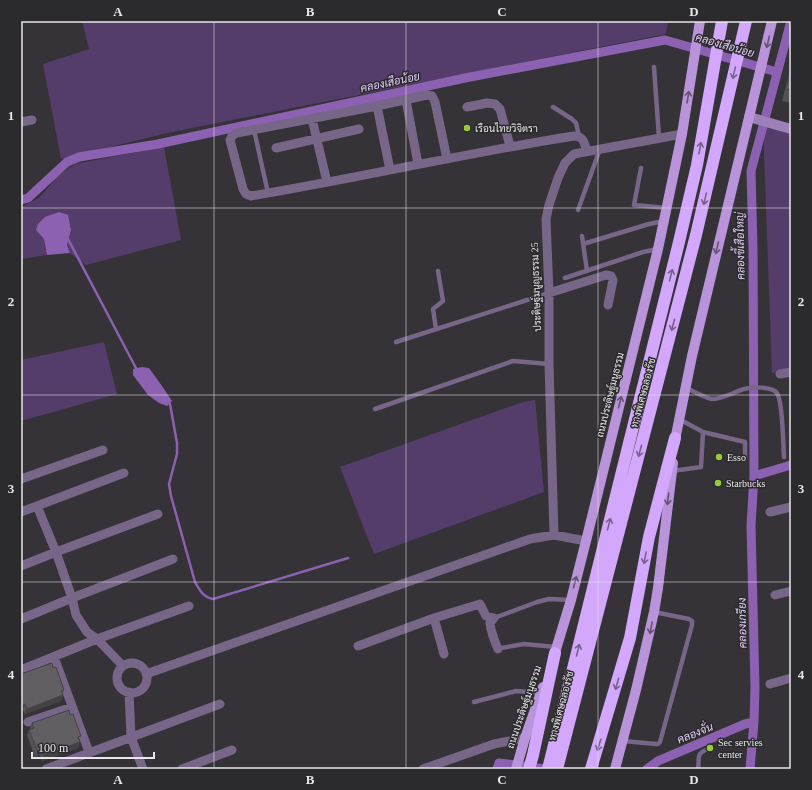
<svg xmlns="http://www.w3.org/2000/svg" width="812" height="790" viewBox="0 0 812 790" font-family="'Times New Roman',Sarabun,serif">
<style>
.green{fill:#553d6b}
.water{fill:#8c61b1}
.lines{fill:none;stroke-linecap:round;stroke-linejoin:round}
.stream{stroke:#8c61b1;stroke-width:2.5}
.canal{stroke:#8c61b1;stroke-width:9}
.lane{stroke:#768;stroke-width:4.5}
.street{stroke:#768;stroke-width:9}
.secondary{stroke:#9c80b7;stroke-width:10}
.primary{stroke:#b994db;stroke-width:10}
.highway{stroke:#d3a7fc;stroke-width:12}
.wall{fill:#535255}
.shaded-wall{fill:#444245}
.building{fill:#615f63;stroke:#444245}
.oneway{stroke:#645473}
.oneway2{stroke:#77628a}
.grid{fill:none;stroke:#e7e6e8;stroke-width:1;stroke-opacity:0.55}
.poi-dot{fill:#97cc38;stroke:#2b2a2d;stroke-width:1.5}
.labels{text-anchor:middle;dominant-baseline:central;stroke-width:3;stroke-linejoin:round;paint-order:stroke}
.poi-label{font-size:10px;fill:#e7e6e8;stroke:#2b2a2d;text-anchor:start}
.street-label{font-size:10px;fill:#e7e6e8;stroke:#2b2a2d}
.water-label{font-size:11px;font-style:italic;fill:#e2cdf8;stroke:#2b2a2d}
.neatline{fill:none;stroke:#e7e6e8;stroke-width:1.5}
.grid-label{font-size:13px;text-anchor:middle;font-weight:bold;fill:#e7e6e8}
</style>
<rect width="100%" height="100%" fill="#353337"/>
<path class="green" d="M82 21H668L666 34 167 133 61 159 43 64 89 49Z
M763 125 791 129V369L772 373Z
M164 147 181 240 86 265 70 253 67 244 71 230H36L44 239 47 255 21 259V207L39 198 59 175 75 164Z
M104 342 117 394 21 421V360Z
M535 400 544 492 374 554 340 467 523 402Z"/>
<path class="water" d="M59 212 68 215 71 230 67 245 70 253 47 255 44 239 36 230 38 224 45 217Z
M142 367 149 368C157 379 165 390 172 401L167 406 159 403 148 395 133 375V369Z"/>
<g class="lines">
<path class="stream" d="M68 239 137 370
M168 402 170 404 177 443V454L169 484 171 496 195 582C200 591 203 597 213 599L348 558"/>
<path class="canal" d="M21 200 28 198 67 162 79 157 158 144 465 78 665 40 777 72
M754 476 791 465
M497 769 499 763 546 769
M647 769 658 761 745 724 754 722
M750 769 754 722 755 687 751 526 754 476 753 248 751 171 791 21"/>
<path class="lane" d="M654 67 659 138
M553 107 572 119 576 123 579 136
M254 130 268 193
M641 168 634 205 667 208
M578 210 600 149
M582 236 587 271
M583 244 649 224 664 221
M565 278 643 252 658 249
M436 329 433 309 443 301 438 271
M396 342 549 293
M686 388C693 391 705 398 712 399 723 399 734 392 744 389 751 387 772 386 777 393 783 402 783 443 784 457
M375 409 513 361 549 364
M679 419 703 432 745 442V459
M672 471 701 467 703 432
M494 618 537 602 549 599 571 600
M501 648 524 644 556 647
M474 702 516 691 541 693
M623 741 656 744H658L660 742 692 625V621L689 619 654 612
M698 769C700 758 695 754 708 749"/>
<path class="street" d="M406 100 418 164
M377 106 390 170
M467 107 487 103 495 104 500 109 510 146
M312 119 327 182
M21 122 32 120
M276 148 359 129
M447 159 435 102 432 96 427 95 377 106 237 133 232 136 230 140 243 189 246 194 251 196C359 178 466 153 574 136 584 136 584 143 587 151
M549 293 606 275 611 276 613 280 608 305
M780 374 791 372
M21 479 103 450
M37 506 56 552 72 598 76 615 87 632 97 639 123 666
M21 512 124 473
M770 512 791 507
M554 535 549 364V293L546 219 549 205 558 178 565 163 574 154 682 134
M21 566 56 552 158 514
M775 595 791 591
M21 619 72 598 173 559
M358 646 434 618
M444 654 434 618 480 604 486 616 494 618 490 623C491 633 494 640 498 649
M54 657 89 752
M117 678a15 15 0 1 1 30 0a15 15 0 1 1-30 0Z
M21 670 97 639 189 606
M146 674 530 539 554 535 586 541
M770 684 791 678
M129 692 131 737 143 769
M28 722 72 707
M46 769 220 704
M182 769 232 750
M423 769 494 744 525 738"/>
<path class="secondary" d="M749 117 791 129"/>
<path class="primary" d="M674 445 692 356 772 21
M553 659 571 600 586 541 658 249 682 134 700 21
M516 769 525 738 543 687
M615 769 636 690 654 612 658 588 673 463"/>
<path class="highway" d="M529 769 533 755 555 653
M548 769 679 242 697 165 722 21
M557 769 696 235 746 21
M591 769 630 638 649 537 675 438"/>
</g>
<path class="wall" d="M791 66V103L782 101Z
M53 668 64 690 62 694 63 695 61 701 25 714 23 710 21 674Z
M32 723 80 741 78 748 42 761 40 756 35 758 27 735Z"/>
<path class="shaded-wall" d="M63 695 61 701 25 714 27 709Z
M25 704 23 710H21V705Z
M80 742 78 748 42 761 44 755Z
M42 750 40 756 35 758 38 752Z"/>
<path class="building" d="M791 71V90L786 89Z
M52 663 53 668 56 667 64 690 61 691 63 695 27 709 25 704 21 705V674Z
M69 710 70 715 73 714 81 736 78 737 80 742 44 755 42 750 38 752 29 730 34 728 32 723Z"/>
<defs><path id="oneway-shaft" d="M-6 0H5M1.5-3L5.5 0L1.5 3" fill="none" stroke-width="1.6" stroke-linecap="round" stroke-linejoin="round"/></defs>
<g class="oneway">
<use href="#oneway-shaft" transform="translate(768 42) rotate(103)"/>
<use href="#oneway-shaft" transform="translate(688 97) rotate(-81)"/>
<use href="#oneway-shaft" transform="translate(717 248) rotate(103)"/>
<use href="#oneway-shaft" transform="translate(620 402) rotate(-76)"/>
<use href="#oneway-shaft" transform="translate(668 499) rotate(97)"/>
<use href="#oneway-shaft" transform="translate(575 582) rotate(-75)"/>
<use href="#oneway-shaft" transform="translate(651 628) rotate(101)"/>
</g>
<g class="oneway2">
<use href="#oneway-shaft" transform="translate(734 73) rotate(103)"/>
<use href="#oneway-shaft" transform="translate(700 148) rotate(-80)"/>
<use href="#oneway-shaft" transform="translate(705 199) rotate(103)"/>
<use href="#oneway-shaft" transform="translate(671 275) rotate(-76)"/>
<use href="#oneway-shaft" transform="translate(673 325) rotate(105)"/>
<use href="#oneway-shaft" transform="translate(640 451) rotate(105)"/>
<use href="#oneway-shaft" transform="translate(609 524) rotate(-76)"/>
<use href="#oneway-shaft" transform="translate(645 558) rotate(100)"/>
<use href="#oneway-shaft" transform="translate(578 650) rotate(-76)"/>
<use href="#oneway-shaft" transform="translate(617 684) rotate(106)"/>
<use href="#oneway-shaft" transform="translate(599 745) rotate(108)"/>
</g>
<path class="grid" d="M214 21V769M406 21V769M598 21V769M21 208H791M21 395H791M21 582H791"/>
<g class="poi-dot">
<circle cx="467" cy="128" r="4"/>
<circle cx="719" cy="457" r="4"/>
<circle cx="718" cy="483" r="4"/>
<circle cx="710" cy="748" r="4"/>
</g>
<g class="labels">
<g class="poi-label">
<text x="475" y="128">เรือนไทยวิจิตรา</text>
<text x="727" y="457">Esso</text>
<text x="726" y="483">Starbucks</text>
<text x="718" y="742">Sec servies<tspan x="718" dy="12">center</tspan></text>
</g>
<g class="street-label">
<text transform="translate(536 287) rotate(-92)">ประดิษฐ์มนูญธรรม 25</text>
<text transform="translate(643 393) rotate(-75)">ทางพิเศษฉลองรัช</text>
<text transform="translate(610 395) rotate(-76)">ถนนประดิษฐ์มนูธรรม</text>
<text transform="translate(561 706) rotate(-75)">ทางพิเศษฉลองรัช</text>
<text transform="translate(524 707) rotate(-71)">ถนนประดิษฐ์มนูธรรม</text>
</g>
<g class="water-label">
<text transform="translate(725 45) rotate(16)">คลองเสือน้อย</text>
<text transform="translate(390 82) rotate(-12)">คลองเสือน้อย</text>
<text transform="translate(740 246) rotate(-91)">คลองขี้เสือใหญ่</text>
<text transform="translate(742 623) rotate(-91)">คลองเกรียง</text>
<text transform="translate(695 733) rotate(-22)">คลองจั่น</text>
</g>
</g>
<rect width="812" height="790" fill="none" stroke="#2b2a2d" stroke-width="44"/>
<path d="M32 752v6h122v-6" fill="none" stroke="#e7e6e8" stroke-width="2"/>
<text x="38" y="752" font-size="12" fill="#e7e6e8" stroke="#2b2a2d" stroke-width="3" paint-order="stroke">100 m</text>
<rect x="22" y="22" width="768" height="746" class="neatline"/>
<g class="grid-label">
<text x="118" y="16">A</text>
<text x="310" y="16">B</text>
<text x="502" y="16">C</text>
<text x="694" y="16">D</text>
<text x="11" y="120">1</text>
<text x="801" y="120">1</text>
<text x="11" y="306">2</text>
<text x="801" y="306">2</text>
<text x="11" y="493">3</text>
<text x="801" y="493">3</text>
<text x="11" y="679">4</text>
<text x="801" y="679">4</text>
<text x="118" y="784">A</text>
<text x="310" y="784">B</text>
<text x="502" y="784">C</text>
<text x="694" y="784">D</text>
</g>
</svg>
